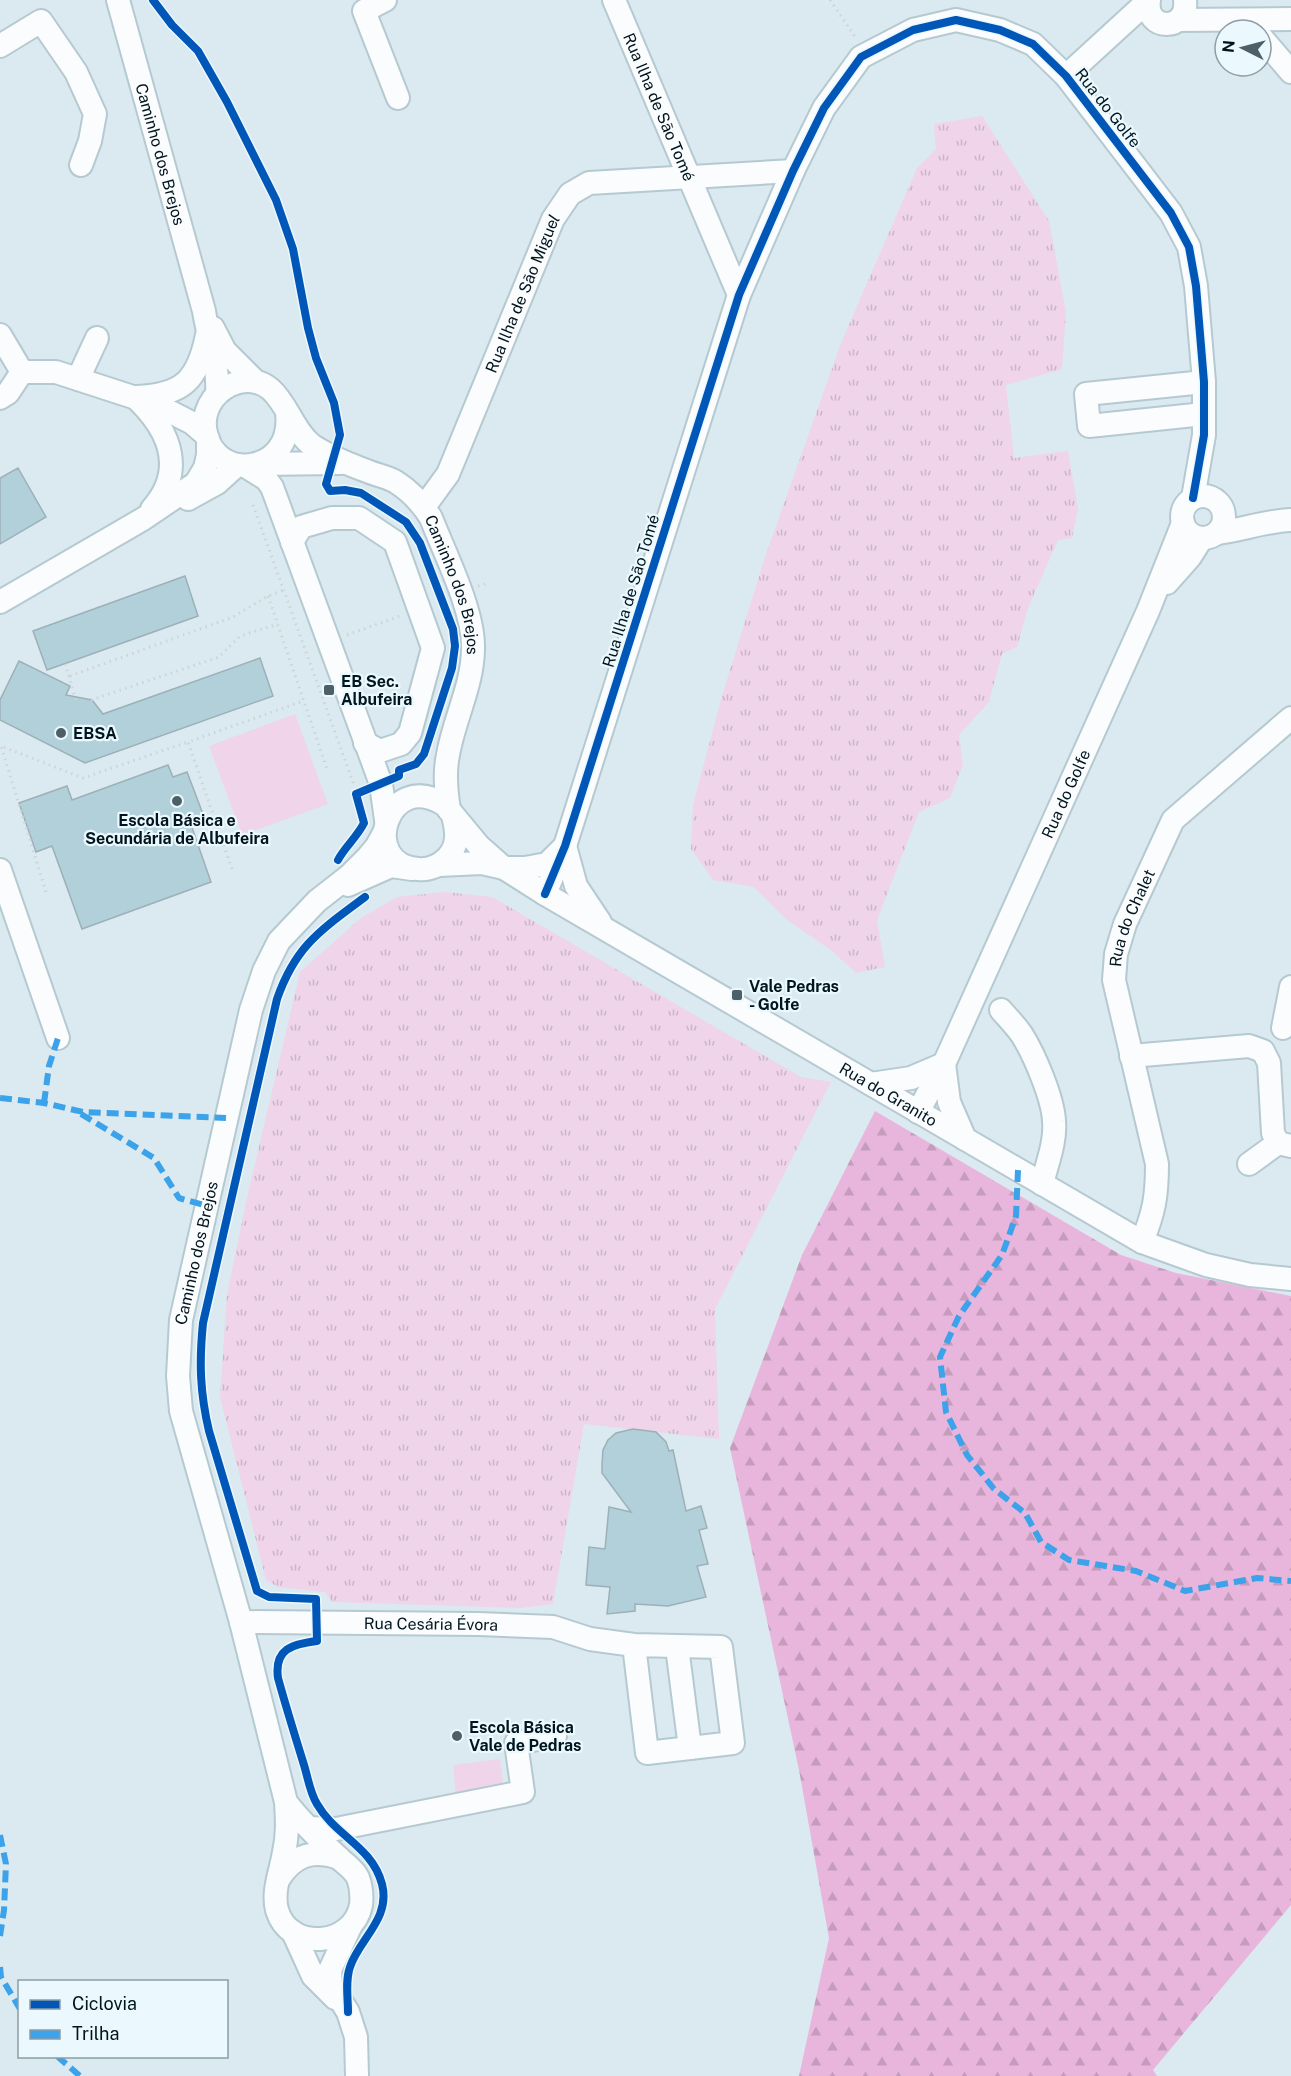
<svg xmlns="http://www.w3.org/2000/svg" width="1291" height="2076" viewBox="0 0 1291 2076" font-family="'Public Sans',sans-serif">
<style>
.grass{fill:url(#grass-tufts)}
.forest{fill:url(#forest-firs)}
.garden{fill:#efd4ea}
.building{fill:#b2d0da;stroke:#9cb0b8;stroke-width:1.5}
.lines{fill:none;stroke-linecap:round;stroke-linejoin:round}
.minor-casing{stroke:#b5c9d1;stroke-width:26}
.path{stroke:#ced3d6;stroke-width:3;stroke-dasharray:1.5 4.5;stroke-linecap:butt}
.minor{stroke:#fafcfd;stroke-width:22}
.quiet{stroke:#3ca2ea;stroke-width:6;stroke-dasharray:12 6;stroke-linecap:butt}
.cycleway-casing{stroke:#ebf8fd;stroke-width:11}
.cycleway{stroke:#0057b8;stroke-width:8}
.poi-dot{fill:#4d6068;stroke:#ebf8fd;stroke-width:2}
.labels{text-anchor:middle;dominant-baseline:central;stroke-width:4.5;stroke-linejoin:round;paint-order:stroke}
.street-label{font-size:16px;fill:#00151e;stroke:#ebf8fd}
.poi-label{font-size:16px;font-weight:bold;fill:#00151e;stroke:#ebf8fd;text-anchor:start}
</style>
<defs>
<pattern id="grass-tufts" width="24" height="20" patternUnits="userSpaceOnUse" patternTransform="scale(1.5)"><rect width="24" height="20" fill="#efd4ea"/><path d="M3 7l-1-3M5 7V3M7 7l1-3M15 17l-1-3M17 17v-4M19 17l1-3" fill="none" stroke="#cbb5c8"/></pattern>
<pattern id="forest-firs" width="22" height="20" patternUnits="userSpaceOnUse" patternTransform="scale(1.5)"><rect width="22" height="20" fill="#e8b6dc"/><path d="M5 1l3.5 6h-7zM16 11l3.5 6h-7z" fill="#c59cbc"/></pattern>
</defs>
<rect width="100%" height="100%" fill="#dbeaf0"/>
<path class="grass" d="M982 116 1049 221 1066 312 1062 369 1006 385 1014 458 1068 451 1078 509 1072 538 1058 540 1028 608 1017 647 1002 654 989 702 959 735 963 764 950 798 919 812 877 920 885 967 856 973 832 951 786 919 754 887 713 880 691 849 693 805 722 696 765 557 841 343 917 168 936 149 934 124Z
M445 892 492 897 801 1077 831 1082 715 1309 719 1439 584 1424 553 1604 521 1608 332 1602 325 1592 278 1587 266 1580 220 1397 227 1294 247 1198 300 972 361 918 397 897Z"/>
<path class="forest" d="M875 1111 1121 1255 1176 1273 1291 1296V1905L1153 2070 1157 2076H799L829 1938 799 1770 730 1448 802 1255Z"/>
<path class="garden" d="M295 714 328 804 242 835 209 746Z
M500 1759 504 1790 456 1796 453 1765Z"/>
<path class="building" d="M18 468 46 517 0 544V478Z
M185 576 198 616 47 670 33 631Z
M260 658 273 696 85 763 0 720V700L19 661 70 686 66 695 92 700 103 714Z
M168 765 173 777 187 772 203 814 189 819 211 882 82 929 52 846 36 852 19 803 67 786 72 800Z
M633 1429 656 1432 666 1442 669 1451 673 1450 686 1511 701 1506 707 1528 699 1530 708 1564 697 1566 706 1597 668 1606 635 1604V1611L607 1614 610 1587 586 1585 589 1547 605 1549 609 1507 631 1512 602 1473V1464L603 1450 608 1440 616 1433Z"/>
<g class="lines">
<defs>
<g id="minor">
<path id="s1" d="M118 0 204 311C208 338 219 365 217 393"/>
<path d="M385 0 364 11 398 98"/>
<path id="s2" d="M614 0 739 295"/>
<path d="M1149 0C1144 32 1189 32 1185 0"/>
<path d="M1179 20 1291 19"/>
<path d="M1261 37 1291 72"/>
<path d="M0 46 41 21 76 72 95 114 90 141 81 165"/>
<path d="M1066 76 1148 1"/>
<path d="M213 328 225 351 256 382"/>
<path d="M0 335 22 372"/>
<path d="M22 372H56L136 398 157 405 192 423 206 435"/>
<path d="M78 379 97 338"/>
<path d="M1204 382 1086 394 1089 426 1204 414"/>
<path d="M137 397C183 395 198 380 207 335"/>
<path d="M0 398 8 393 22 372"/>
<path d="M139 401C171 433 185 472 152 509"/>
<path id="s3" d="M287 413C294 474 216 483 206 433 203 421 206 409 213 399 220 390 228 385 239 382 283 373 286 427 313 446 330 457 348 464 367 471 376 475 388 477 396 482 410 491 423 505 431 518 445 554 474 611 473 648 473 685 454 719 448 755 444 773 446 791 449 810"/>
<path d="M259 464 341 463"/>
<path d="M245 466 266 479 272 487 381 784 386 820"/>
<circle cx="1203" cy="517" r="21"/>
<path d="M188 499 217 483 237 465"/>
<path id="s4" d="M424 507 448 474 553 219 570 194 589 183 793 171"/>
<path d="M1217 533C1242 530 1265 521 1291 520"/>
<path d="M292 542 301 527 332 518H359L395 542 433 648 410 733 401 744 380 751 365 743"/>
<path d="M1167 583 1190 557 1202 538"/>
<path d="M0 602 143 519 196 483 205 468 208 455V439"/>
<path id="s5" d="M453 816C457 831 459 846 447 858 439 866 429 870 418 869 358 865 387 767 445 805L479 846 504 868 545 894 1142 1242 1206 1265 1250 1275 1291 1279"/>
<path d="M565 846 576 886 600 922"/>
<path d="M439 865 482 863 504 868H525L547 864 562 849"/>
<path d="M0 870 58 1038"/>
<path d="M348 885 391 866 412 869"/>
<path d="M545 894 565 846 739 295 793 171 824 108 861 57 913 30 956 20 1000 30 1033 44 1066 76 1171 213 1189 247 1196 286 1204 382V435L1193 498"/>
<path d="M1001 1010C1008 1018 1016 1026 1022 1035 1034 1054 1053 1098 1054 1121 1056 1142 1047 1163 1042 1184"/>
<path d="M1283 1028 1291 987"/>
<path d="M1131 1056 1249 1046 1263 1051 1269 1063 1273 1133 1278 1143 1291 1146"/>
<path d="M871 1084 911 1078 944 1064 949 1102 965 1139"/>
<path id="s6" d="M918 1112 944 1064 1148 611 1183 523"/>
<path d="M1249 1164 1278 1143"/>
<path id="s7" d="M1142 1242C1154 1212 1157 1197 1157 1164L1114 980 1116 954 1125 924 1173 820 1291 718"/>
<path id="s8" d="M241 1622 479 1624 553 1627 590 1639 634 1645 647 1753 733 1743 721 1647 634 1645"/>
<path d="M677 1647 690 1748"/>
<path id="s9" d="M286 1802C301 1822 321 1841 339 1858 346 1865 354 1869 358 1878 361 1886 362 1896 361 1905 353 1947 289 1952 277 1910 272 1891 281 1871 284 1852 288 1835 287 1819 286 1802L241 1622 181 1411 178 1376 181 1320 251 1010 264 971 279 941 317 901 349 876 367 858 377 846 384 833"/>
<path d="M309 1828 336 1829 523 1792 516 1743 555 1736"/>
<path d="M278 1880C293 1855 312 1849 339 1858"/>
<path d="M350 1927 330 1970 331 1985 348 2012 356 2037 357 2076"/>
<path d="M293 1932 313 1976 335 1998"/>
</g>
</defs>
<use href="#minor" class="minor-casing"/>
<path class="path" d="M830 0 856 38
M253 505 354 785
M478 586 488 583
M268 596 328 772
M347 635 400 616
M65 664 76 701
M70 676 233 617 268 596 284 590
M91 700 219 657 240 636 278 624
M232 869 188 742 303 701
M46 892 1 746 83 778 188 742"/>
<use href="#minor" class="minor"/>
<path class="quiet" d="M0 1098 44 1103 83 1112 226 1118
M44 1103 49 1066 58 1038
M81 1114 154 1158 179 1198 207 1206
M1018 1170 1016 1216 1002 1255 959 1316 940 1357 946 1412 967 1455 994 1489 1025 1513 1041 1542 1069 1560 1136 1571 1185 1591 1257 1578 1291 1581
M0 1835 6 1864 4 1910 0 1936
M0 1967 1 1977 20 2009
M57 2056 80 2076"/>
<defs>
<path id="cycleway" d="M153 0 172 25 198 51 227 102 276 200 293 249 308 328 316 358 334 403 340 435 326 484 330 491 345 490 361 493 406 522 420 543 453 629 455 646 452 668 424 754 416 764 399 770V776L356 794 364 823C357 837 344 848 338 860
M545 894 565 846 739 295 793 171 824 108 861 57 913 30 956 20 1000 30 1033 44 1066 76 1171 213 1189 247 1196 286 1204 382V435L1193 498
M348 2012C348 1998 345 1981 350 1967 359 1939 391 1919 382 1884 372 1846 335 1836 317 1804 310 1793 308 1778 304 1765 295 1736 286 1707 278 1678 274 1649 292 1644 317 1641L316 1599 269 1597 257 1591 209 1431C200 1393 199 1362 203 1323L277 999C296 945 321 930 365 897"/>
</defs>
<use href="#cycleway" class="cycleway-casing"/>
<use href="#cycleway" class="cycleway"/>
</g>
<g class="poi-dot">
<rect x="323" y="684" width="12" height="12" rx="3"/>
<circle cx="61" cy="733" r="6"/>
<circle cx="177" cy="801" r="6"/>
<rect x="731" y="989" width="12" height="12" rx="3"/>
<circle cx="457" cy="1736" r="6"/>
</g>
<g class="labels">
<g class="street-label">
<text stroke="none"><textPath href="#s2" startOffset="116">Rua Ilha de São Tomé</textPath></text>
<text transform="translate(1108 108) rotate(52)">Rua do Golfe</text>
<text stroke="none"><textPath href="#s1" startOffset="160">Caminho dos Brejos</textPath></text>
<text stroke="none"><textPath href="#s4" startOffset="236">Rua Ilha de São Miguel</textPath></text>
<text stroke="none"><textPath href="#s3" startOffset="516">Caminho dos Brejos</textPath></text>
<text transform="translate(631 591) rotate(-73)">Rua Ilha de São Tomé</text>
<text stroke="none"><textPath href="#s6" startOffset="351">Rua do Golfe</textPath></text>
<text stroke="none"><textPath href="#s7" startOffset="334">Rua do Chalet</textPath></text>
<text stroke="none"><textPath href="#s5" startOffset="747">Rua do Granito</textPath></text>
<text stroke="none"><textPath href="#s9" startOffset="920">Caminho dos Brejos</textPath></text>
<text stroke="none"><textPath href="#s8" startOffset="190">Rua Cesária Évora</textPath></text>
</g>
<g class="poi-label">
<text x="341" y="681">EB Sec.<tspan x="341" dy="18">Albufeira</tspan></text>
<text x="73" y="733">EBSA</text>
<text x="177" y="820" text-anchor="middle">Escola Básica e<tspan x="177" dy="18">Secundária de Albufeira</tspan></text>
<text x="749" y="986">Vale Pedras<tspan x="749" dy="18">- Golfe</tspan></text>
<text x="469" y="1727">Escola Básica<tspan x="469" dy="18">Vale de Pedras</tspan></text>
</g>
</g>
<rect x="18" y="1980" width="210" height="78" fill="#ebf8fd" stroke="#8d9da4" stroke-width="1.5"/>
<rect x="30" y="2000" width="30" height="9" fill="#0057b8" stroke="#8d9da4" stroke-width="1.5"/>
<text x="72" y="2010" font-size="18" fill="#00151e">Ciclovia</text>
<rect x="30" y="2030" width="30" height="9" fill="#3ca2ea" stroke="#8d9da4" stroke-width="1.5"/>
<text x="72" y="2040" font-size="18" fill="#00151e">Trilha</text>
<g transform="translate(1243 48) rotate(276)"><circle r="28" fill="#ebf8fd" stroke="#8d9da4" stroke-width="1.5"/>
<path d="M0-4.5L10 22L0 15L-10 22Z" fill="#4d6068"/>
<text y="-9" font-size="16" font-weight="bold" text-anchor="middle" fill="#00151e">N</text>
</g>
</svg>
